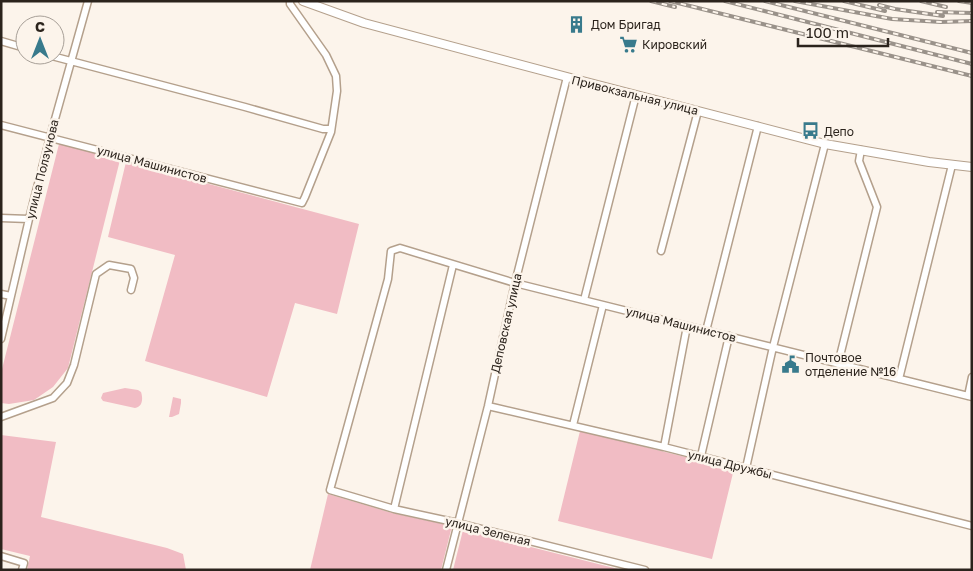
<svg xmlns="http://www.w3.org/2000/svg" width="973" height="571" viewBox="0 0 973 571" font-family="'Golos Text',sans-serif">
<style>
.green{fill:#f1bcc4}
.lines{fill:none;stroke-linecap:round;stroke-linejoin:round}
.minor-casing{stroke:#b4a08c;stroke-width:9}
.tertiary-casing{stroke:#b4a08c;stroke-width:10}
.minor{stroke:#fff;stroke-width:6}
.tertiary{stroke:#fff;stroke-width:8}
.rail-casing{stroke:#9a928a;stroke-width:4}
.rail{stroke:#fcf4eb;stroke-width:2;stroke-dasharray:5.5;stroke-linecap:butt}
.labels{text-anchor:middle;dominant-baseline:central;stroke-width:5;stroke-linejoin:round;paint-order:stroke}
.poi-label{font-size:12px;fill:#2b231c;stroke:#fcf4eb;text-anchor:start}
.street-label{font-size:12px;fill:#2b231c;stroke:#fcf4eb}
</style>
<rect width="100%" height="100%" fill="#fcf4eb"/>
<path class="green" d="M59 144 120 160 68 368 53 387 34 400 9 404 1 403V373Z
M126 162 359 224 337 314 295 303 267 397 145 361 175 255 108 237Z
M125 388 138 390 141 392C143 398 143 407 135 408L103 401 101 398 103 393Z
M173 397 181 399V403L179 414 172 417H169Z
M580 431 734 469 712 559 558 521Z
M1 435 56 442 41 517 167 548 183 554 186 570H27L30 556 1 549Z
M328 494 392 513 452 526 441 570H310Z
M463 530 622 570H453Z"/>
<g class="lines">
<defs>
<path id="minor" d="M1 41 25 48
M48 55 245 107 323 129H331
M1 125 302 203 305 197 331 132 337 91 336 76 326 55 290 4V1
M1 218 29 219
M661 251 698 111
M1 294 11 296
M584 300 636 95
M706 331 758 126
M1 339 29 219 50 137 88 1
M838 364 877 207 859 161 861 150
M899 379 952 165
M968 396 972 377
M488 406 664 447 972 526
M1 417 53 398 67 383 74 365 96 274 109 265 131 269 134 278 131 290
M573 425 603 305
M664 447 687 326
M701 456 729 336
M746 468 773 347 825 144
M394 509 453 265
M1 556 24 563 22 570
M446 570 488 406 515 283 567 77
M645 570 458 523 394 509 330 490 388 279 391 251 400 248 515 283 972 397"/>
<path id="tertiary" d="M303 1 364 23 567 77 825 144 929 162 972 167"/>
</defs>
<use href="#minor" class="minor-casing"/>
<use href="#tertiary" class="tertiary-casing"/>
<use href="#minor" class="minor"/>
<use href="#tertiary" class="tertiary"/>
<defs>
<path id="rail" d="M651 1 675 7
M670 1 972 76
M725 1 972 64
M765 1 972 53
M795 1 892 19 941 22 972 21
M844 1 885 11
M921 1 946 7
M959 1 972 3
M879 5 895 9 943 16
M937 12 972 13"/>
</defs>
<use href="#rail" class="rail-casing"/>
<use href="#rail" class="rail"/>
</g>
<defs>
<symbol id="building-bare" viewBox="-9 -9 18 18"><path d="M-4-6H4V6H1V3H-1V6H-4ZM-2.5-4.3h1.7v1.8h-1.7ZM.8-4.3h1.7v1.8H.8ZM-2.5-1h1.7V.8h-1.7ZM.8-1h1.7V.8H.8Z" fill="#387a8c" stroke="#fcf4eb" stroke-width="2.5" paint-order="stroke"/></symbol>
<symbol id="supermarket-bare" viewBox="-9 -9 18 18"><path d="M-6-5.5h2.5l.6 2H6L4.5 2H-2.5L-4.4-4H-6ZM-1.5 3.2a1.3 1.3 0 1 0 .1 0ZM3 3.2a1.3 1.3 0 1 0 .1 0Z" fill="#387a8c" stroke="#fcf4eb" stroke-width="2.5" paint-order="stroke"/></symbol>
<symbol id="bus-bare" viewBox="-9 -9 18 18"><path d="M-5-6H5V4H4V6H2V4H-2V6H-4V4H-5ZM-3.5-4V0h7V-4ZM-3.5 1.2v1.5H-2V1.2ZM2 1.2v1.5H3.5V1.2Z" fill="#387a8c" stroke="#fcf4eb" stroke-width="2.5" paint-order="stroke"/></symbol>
<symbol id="civic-bare" viewBox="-9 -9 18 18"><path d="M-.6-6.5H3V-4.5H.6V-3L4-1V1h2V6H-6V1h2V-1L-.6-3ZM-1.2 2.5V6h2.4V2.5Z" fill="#387a8c" stroke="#fcf4eb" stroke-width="2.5" paint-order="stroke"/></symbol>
</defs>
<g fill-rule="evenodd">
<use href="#building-bare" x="564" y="12" width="25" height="25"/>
<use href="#supermarket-bare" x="616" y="32" width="25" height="25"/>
<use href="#bus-bare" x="798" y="118" width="25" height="25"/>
<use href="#civic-bare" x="778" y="352" width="25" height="25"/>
</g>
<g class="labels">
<g class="poi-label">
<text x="591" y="24">Дом Бригад</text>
<text x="642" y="44">Кировский</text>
<text x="824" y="131">Депо</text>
<text x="805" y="357">Почтовое<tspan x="805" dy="14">отделение №16</tspan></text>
</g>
<g class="street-label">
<text transform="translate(635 95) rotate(14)">Привокзальная улица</text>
<text transform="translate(152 164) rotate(15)">улица Машинистов</text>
<text transform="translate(42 169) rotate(-76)">улица Ползунова</text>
<text transform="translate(506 323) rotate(-77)">Деповская улица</text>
<text transform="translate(681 324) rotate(14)">улица Машинистов</text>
<text transform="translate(730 464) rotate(14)">улица Дружбы</text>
<text transform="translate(488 531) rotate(14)">улица Зеленая</text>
</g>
</g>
<rect width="973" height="571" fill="none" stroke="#2b231c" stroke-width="5"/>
<g transform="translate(40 40)"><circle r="24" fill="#fcf4eb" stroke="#a8a098"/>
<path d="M0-4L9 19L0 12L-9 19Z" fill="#387a8c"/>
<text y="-8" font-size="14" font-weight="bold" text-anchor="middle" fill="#2b231c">С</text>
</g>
<path d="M798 38v8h90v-8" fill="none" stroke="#2b231c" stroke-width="2.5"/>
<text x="806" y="38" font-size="15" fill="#2b231c" stroke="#fcf4eb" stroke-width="4" paint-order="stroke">100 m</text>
</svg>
